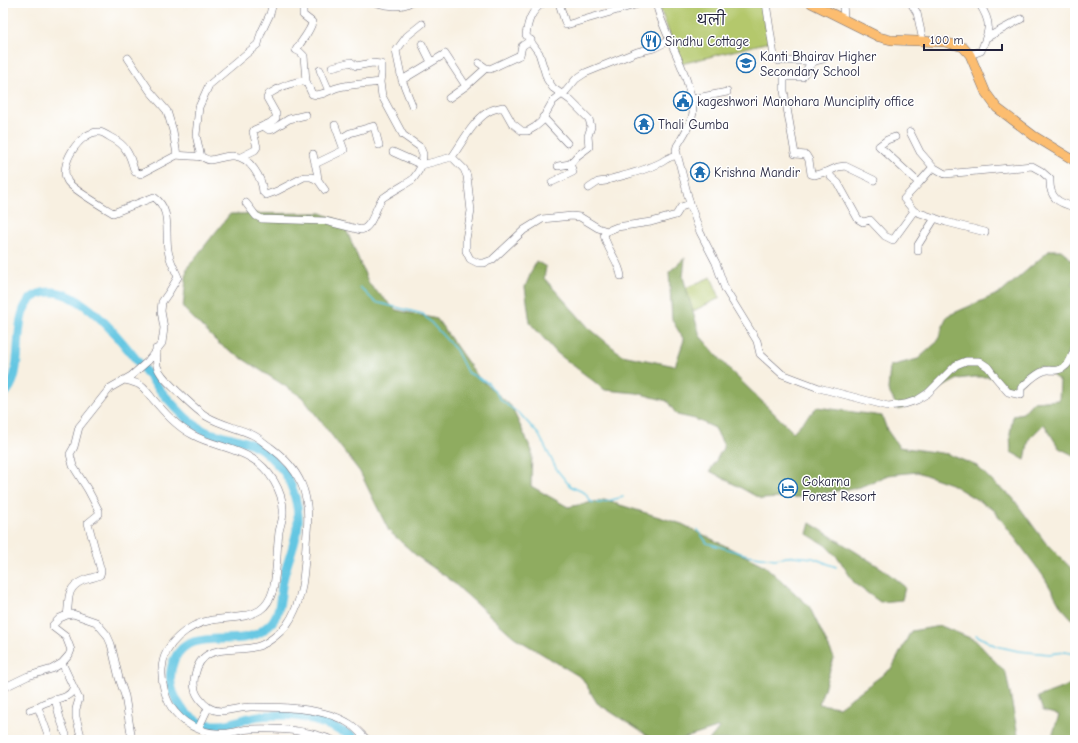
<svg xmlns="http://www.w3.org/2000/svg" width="1078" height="743" viewBox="0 0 1078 743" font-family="'Comic Neue','Playpen Sans Deva',sans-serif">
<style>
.green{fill:#b4c86c;stroke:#6b7554}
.forest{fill:#8fac60;stroke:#58674e}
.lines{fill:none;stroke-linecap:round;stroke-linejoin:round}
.stream{stroke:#64c6e2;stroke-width:1.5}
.river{stroke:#64c6e2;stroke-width:9}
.minor-casing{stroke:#6d6a75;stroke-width:8}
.major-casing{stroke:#6d6a75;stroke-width:10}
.minor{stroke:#fff;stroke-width:7}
.major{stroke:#fcbd6f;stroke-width:9}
.labels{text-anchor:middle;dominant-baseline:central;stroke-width:3;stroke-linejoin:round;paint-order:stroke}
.poi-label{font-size:13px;fill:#22223b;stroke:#fff;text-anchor:start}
.neighbourhood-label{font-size:14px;fill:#22223b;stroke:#fff}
</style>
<rect width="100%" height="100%" fill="#fff"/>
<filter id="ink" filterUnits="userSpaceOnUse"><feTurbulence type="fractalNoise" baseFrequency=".025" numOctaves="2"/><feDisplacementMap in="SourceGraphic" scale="8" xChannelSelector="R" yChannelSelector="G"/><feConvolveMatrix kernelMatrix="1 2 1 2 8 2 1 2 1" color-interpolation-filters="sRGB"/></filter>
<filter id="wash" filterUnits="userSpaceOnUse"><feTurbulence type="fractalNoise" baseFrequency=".012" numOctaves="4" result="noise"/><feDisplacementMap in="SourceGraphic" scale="16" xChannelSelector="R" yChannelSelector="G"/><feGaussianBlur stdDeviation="0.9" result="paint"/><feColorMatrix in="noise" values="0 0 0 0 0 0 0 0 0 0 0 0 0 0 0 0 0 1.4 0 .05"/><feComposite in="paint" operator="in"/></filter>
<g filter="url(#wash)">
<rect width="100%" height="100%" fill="#f8f0e1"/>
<path class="green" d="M658 3H760L761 4 769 42 681 64Z
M711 277 720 298 691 312 685 288Z"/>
<path class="forest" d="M321 213 343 222 369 284 396 310 437 319 478 377 511 406 532 451 531 486 568 507 604 500 682 524 765 566 809 606 834 658 819 704 839 707 892 668 911 631 941 626 975 640 1006 673 1019 740H709L720 727 679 740H654L597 703 582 678 514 637 448 578 418 557 389 531 360 472 302 397 218 343 183 308 187 268 230 214Z
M1050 250H1061C1071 258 1075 261 1075 274 1075 278 1075 280 1073 283L1075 286V456L1059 448 1044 424 1029 439 1025 460 1011 452 1010 434 1013 415 1023 413 1033 402 1059 400 1060 381 1039 366 1015 389 1003 385 991 377H974L958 379 899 410 888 390 890 366 918 359 937 342 947 316 1002 292Z
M685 258 683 277 700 336 730 370 793 432 817 407 882 416 887 430 899 447 948 454 977 466 995 484 1012 497 1045 542 1075 572V622L1062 608 1044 577 994 510 951 484 917 472 888 475 860 487 831 492 803 497 761 499 710 471 724 446 715 428 695 419 677 415 667 401 637 393 605 390 557 353 530 323 525 287 536 261 546 267 544 278 589 328 622 355 675 366 684 340 672 320 669 272Z
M810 523 883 569 905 587 902 600 880 602 855 584 839 559 825 545 807 534Z
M1075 683V740H1051L1059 715 1043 711 1038 697Z"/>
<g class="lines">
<path class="stream" d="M360 287 375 302 423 314 456 350 467 372 488 383 502 401 521 415 539 435 557 470 570 486 585 493 591 502 600 503 623 497
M698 530 707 543 747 555 775 559 793 556 813 558 836 567
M976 635 996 646 1018 651 1049 654 1065 652 1075 654"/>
<path class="river" d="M3 395C30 375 5 306 39 294 85 277 140 368 166 397 179 411 191 426 209 433 216 435 225 436 232 438 240 440 251 443 258 447 266 451 273 460 279 466 290 476 298 502 298 517 299 535 288 559 284 576 280 590 282 608 273 621 271 624 265 628 262 631 237 649 189 625 174 660 170 670 169 681 173 692 183 719 204 730 231 723 240 721 250 717 259 716 269 715 286 715 296 716 316 719 335 728 353 736L356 740"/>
</g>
</g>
<g filter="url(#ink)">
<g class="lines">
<defs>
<path id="minor" d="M293 3 303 7V15L312 22C312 29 300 43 296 50L300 52 304 56 306 81 312 94C320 97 328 91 336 88 350 84 366 84 380 82
M377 3C387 6 398 8 409 3
M543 3C531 11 528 21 526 35L539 53 547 79 553 88 570 100 589 119 591 127 588 136 589 147 577 156 570 164 573 172 552 182
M559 3 566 25 642 3
M656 3C663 33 682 59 689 89 691 96 693 105 693 113 691 125 683 136 677 146L676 150 690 204 700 232 716 263 725 289 757 341 760 354 782 374 819 388 888 406 905 404 917 400 928 393 956 365 966 361H979L988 367 996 378 1008 392 1021 395V388C1028 382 1035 374 1044 371 1048 369 1052 371 1057 370 1069 368 1071 358 1075 347
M766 3 774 56 779 61H809V66L802 77H784V91L795 154 806 155 809 160 811 174 815 175 829 171 831 177 838 183 858 219 863 222 870 220 885 236 893 240 914 211 904 199 919 183 879 146 887 140 895 137
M843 3 844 19
M911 3 917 13 923 41
M986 38 1021 19
M422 44 431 62
M970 55 981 51C990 29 992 23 979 3
M128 58 150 91 167 111 173 131 177 155C182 156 199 156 202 157 205 158 206 160 210 160 218 159 226 155 234 156 250 157 262 178 263 192L266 195 277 191 304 177H311L318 180 325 190
M479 63 486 68 490 69 518 56 520 55 522 46 531 40
M809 66 815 61 823 59
M332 67 351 62 356 66 372 63 381 64V74L380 82 382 96 403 135 420 147 423 154 422 165 393 152
M320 70 329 91
M402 80 445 54 466 86
M449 98 466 86 486 68
M692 99 727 92
M412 105 402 80 396 51 407 36 422 24
M543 117 567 143
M263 126 269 130 273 129 289 119 306 115
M910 132 920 152 933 167 919 183
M340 139 350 133 374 126 379 145
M313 154 317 172 318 180
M201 157 196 135 199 107 209 85 258 44 261 33 270 14 273 3
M241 157 255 150 257 147 253 132 254 130 270 123 276 118V114L267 98 269 94C280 87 293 81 306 81
M452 157C462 143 473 121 488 112 492 109 498 108 503 107L512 123 522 131H528L535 127 541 122 553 101 566 91 576 79 585 73 637 52 654 48 670 40
M315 164 344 150 335 125
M558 166 570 164
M933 167 945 174 1032 166 1041 171 1050 179C1049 198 1058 203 1075 207
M829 171 838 167 845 166 874 180
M608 180C625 175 644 171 660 163 666 160 670 155 677 156
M589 188 598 182 606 181
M246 203 256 216 262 219 325 221 361 230C372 227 375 209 381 200 382 197 406 184 412 180 416 176 419 170 422 165L452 157 464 169 467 176 471 211 466 239V251L470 259 478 263H484L492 260 524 230 542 219 572 216 580 217 598 228 607 231
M914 211 946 222 985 232
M918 251V245L935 218
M621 276C619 261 607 250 604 235L607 231 617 227 651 222 676 215 681 207 690 204
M156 349C157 354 156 361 157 366 160 376 171 385 178 392 187 400 196 410 206 416 221 425 238 428 253 435 259 438 264 443 270 447 300 469 311 494 307 532 304 563 306 599 286 626 280 633 268 643 259 646 235 654 202 640 195 675 193 683 194 691 199 698 204 705 211 711 221 711 229 711 241 707 251 707 281 707 324 707 350 724 356 728 362 735 367 740
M125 380C129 381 134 382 138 384 143 386 148 393 152 398 164 412 176 426 193 435 211 445 233 447 251 458 269 468 284 492 283 513 283 519 280 526 279 532 278 541 277 550 277 558 275 576 276 599 260 610 246 619 228 617 212 620 188 624 163 644 162 669 161 683 166 702 175 712 188 728 208 735 228 733 236 732 243 729 251 729 278 728 307 730 332 740
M67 615 73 614 96 622 107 635 111 644 119 678 125 696 132 740
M62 663 79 699 76 709V717L82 740
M3 688 28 676 52 669 62 663 69 655 71 650 66 637 53 627V625L60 618 67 615C70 600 65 589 82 581 88 578 94 578 100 575L101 571 88 523 99 514V511L88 490 73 466 70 454 74 447 79 427 110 388 131 376 148 361 162 343 164 328 161 311 162 302 169 292 178 277C174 268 169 259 168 250 165 231 172 210 154 197L113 213C103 207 74 190 68 182 57 166 80 131 99 132 102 132 107 135 110 137 116 140 123 144 126 150 131 156 132 165 135 172L141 174 177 155
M55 699 60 718 66 735
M30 710 38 707
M198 729 208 708
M50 740 38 707C48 697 68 702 73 689"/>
<path id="major" d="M811 3 879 37 891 40 944 42 963 47 970 55 986 93 997 108 1034 136 1075 161"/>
</defs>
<use href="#minor" class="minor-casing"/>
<use href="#major" class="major-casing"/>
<use href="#minor" class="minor"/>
<use href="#major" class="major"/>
</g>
</g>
<defs>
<symbol id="restaurant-ring" viewBox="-11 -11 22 22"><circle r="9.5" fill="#fff" stroke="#1f6fb2" stroke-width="1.5"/><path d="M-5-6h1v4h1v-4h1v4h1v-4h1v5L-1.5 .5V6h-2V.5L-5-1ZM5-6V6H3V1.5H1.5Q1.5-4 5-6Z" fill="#1f6fb2"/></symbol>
<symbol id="school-ring" viewBox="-11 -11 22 22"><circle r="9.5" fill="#fff" stroke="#1f6fb2" stroke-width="1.5"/><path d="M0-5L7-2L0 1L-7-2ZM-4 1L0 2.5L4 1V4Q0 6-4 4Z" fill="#1f6fb2"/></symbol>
<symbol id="civic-ring" viewBox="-11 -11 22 22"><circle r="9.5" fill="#fff" stroke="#1f6fb2" stroke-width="1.5"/><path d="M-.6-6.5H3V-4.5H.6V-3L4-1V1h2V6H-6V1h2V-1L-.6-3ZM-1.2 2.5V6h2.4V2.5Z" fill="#1f6fb2"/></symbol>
<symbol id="temple-ring" viewBox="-11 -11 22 22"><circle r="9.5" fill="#fff" stroke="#1f6fb2" stroke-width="1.5"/><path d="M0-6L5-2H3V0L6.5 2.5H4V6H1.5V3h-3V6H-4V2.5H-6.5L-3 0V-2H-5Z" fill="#1f6fb2"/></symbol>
<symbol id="hotel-ring" viewBox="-11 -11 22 22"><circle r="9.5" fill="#fff" stroke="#1f6fb2" stroke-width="1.5"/><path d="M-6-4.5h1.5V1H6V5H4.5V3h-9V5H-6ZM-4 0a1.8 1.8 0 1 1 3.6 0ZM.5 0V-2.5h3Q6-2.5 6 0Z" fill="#1f6fb2"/></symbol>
</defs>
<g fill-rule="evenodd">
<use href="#restaurant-ring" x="640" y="30" width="22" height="22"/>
<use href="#school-ring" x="735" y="52" width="22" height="22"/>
<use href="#civic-ring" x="672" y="90" width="22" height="22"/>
<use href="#temple-ring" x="633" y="113" width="22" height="22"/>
<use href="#temple-ring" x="689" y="161" width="22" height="22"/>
<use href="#hotel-ring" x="777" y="477" width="22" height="22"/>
</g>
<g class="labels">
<g class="poi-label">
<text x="665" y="41">Sindhu Cottage</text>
<text x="760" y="56">Kanti Bhairav Higher<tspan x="760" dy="15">Secondary School</tspan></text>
<text x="697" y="101">kageshwori Manohara Munciplity office</text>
<text x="658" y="124">Thali Gumba</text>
<text x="714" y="172">Krishna Mandir</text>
<text x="802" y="481">Gokarna<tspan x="802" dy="15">Forest Resort</tspan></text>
</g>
<g class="neighbourhood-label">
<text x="711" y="20">थली</text>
</g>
</g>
<rect width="1078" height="743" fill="none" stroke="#fff" stroke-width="16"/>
<path d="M924 44v6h78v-6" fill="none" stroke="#22223b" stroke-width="2"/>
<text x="930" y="44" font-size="12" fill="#22223b" stroke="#ffffff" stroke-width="3" paint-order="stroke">100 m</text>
</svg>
